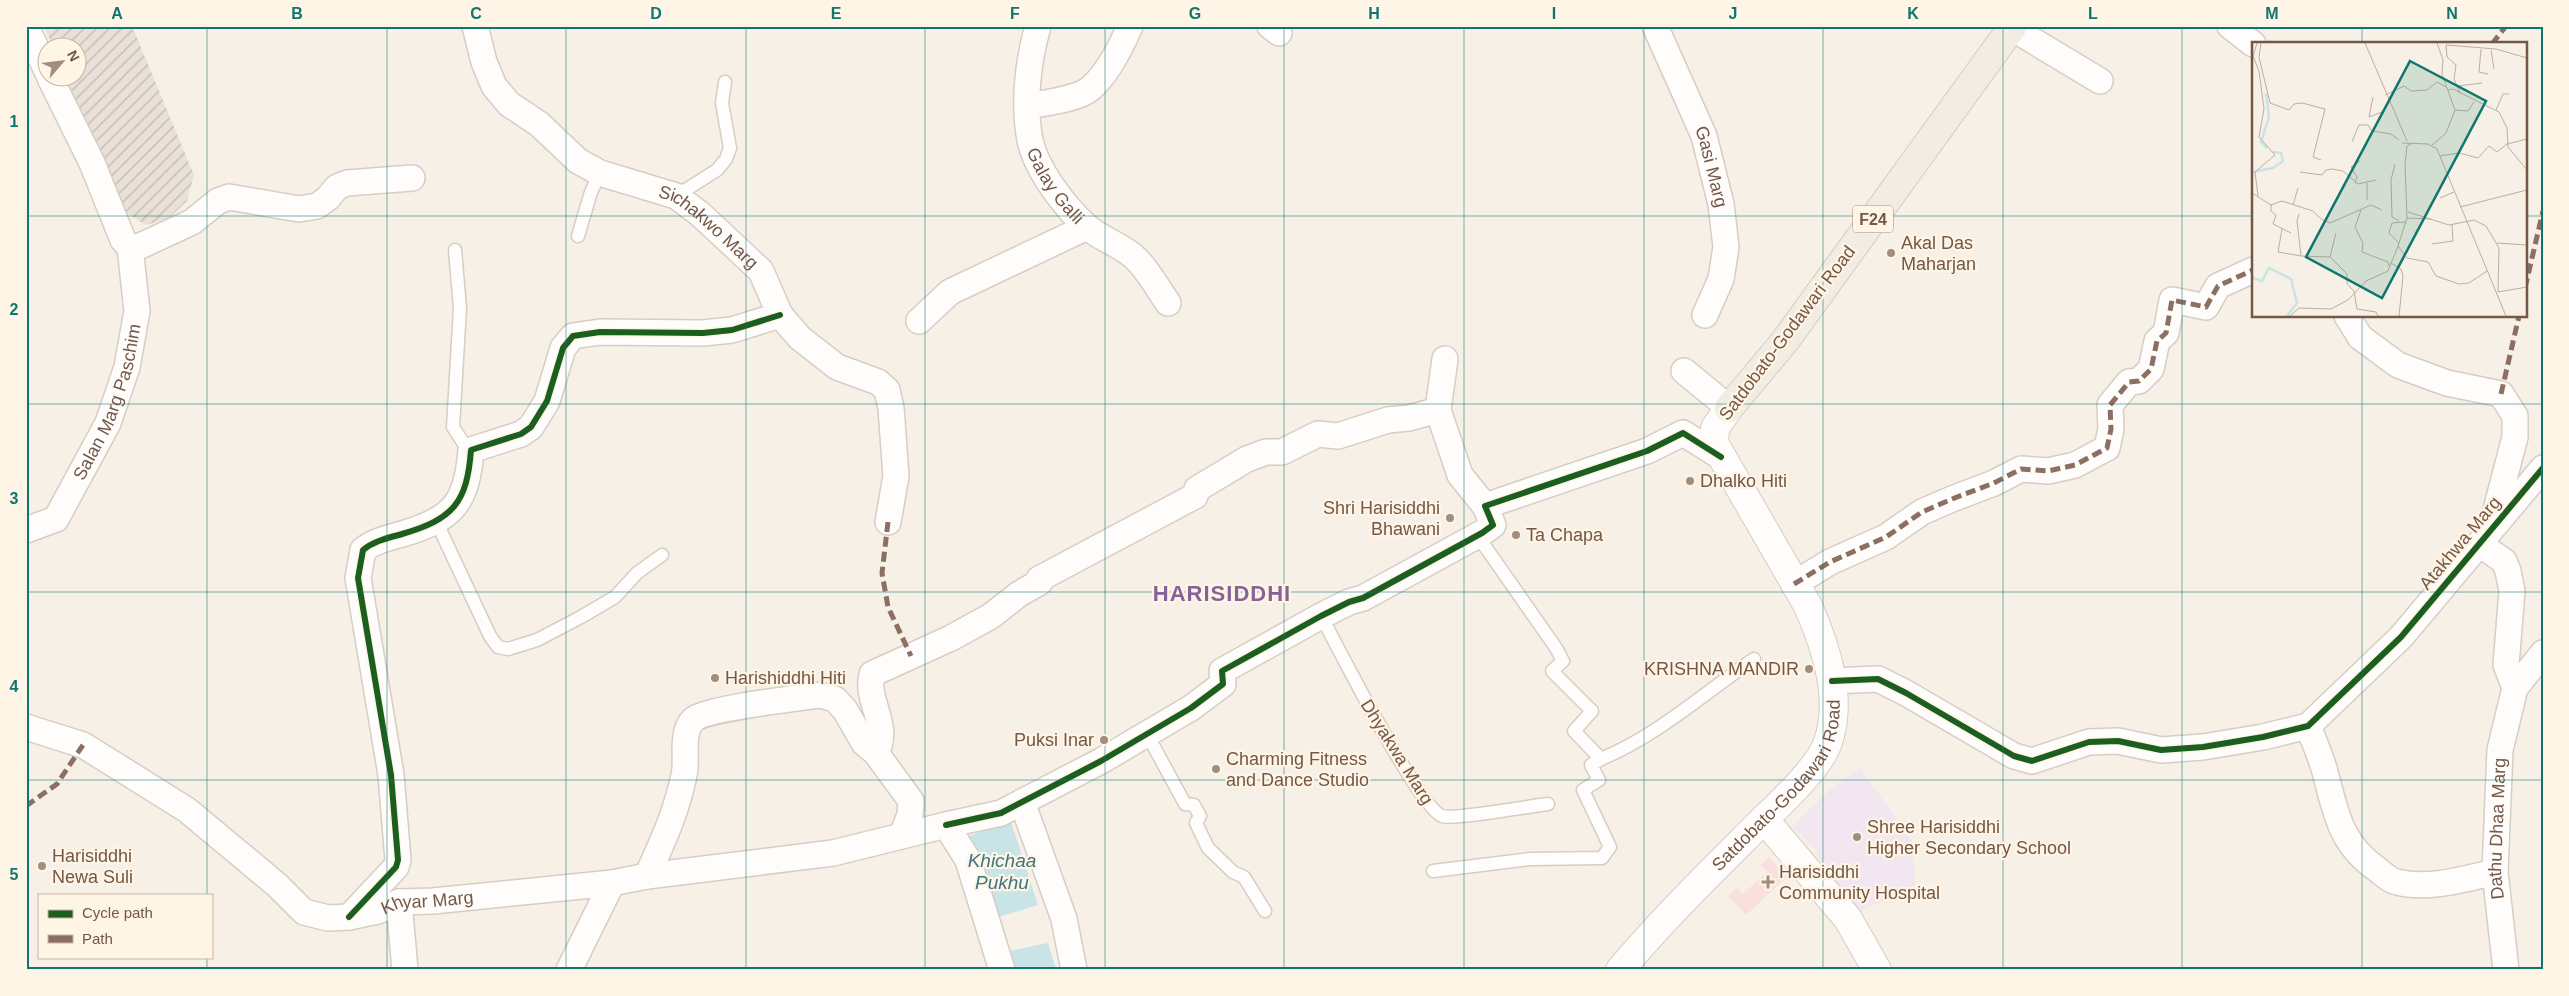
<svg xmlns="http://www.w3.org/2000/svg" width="2569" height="996" viewBox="0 0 2569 996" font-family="Helvetica,sans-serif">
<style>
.industrial{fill:url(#industrial-furrows)}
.education{fill:#f2e6f0}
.medical{fill:#f9e0de}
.water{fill:#c8e4e6}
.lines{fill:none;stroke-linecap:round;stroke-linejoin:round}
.lane-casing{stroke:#d7cdc4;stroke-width:15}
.street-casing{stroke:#d7cdc4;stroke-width:28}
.secondary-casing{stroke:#d6ccc3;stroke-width:30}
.primary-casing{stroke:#d5cbc4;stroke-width:30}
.lane{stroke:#fefdfb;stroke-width:12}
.street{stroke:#fefdfb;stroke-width:25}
.secondary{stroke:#fefdfb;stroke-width:28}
.primary{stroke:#f2ede3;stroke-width:28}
.quiet{stroke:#8d6e63;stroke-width:5;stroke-dasharray:10 5;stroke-linecap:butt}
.cycleway-casing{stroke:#fff5e6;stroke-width:9}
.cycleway{stroke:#1b5e20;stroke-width:6}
.grid{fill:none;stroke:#0f766e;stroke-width:1;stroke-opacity:0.55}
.poi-dot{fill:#a28d7f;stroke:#fff5e6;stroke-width:2}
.labels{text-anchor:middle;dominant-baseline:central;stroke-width:4.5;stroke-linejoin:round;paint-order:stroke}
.shield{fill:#fff5e6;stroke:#9e8677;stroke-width:1}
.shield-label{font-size:16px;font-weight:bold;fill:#745747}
.street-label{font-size:18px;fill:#745747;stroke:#fff5e6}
.poi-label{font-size:18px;fill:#745747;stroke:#fff5e6;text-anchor:start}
.water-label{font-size:19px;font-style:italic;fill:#3d7681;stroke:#fff5e6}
.district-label{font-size:22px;font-weight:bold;letter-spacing:1px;fill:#856297;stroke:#fff5e6}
.inset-river{fill:none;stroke:#c8e4e6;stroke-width:2.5}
.inset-road{fill:none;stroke:#beaea1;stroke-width:1}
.view{fill:#0f766e;fill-opacity:0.15;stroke:#0f766e;stroke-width:2.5}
.inset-edge{fill:none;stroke:#745747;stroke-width:2.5}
.neatline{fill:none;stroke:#0f766e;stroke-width:2}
.grid-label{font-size:16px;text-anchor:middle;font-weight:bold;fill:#0f766e}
</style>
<defs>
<pattern id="industrial-furrows" width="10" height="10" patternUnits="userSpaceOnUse" patternTransform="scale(1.25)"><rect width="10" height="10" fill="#e9e0d7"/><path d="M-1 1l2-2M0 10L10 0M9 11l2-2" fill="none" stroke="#c1b8b0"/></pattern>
</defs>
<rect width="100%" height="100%" fill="#f6f0e6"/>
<path class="industrial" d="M44 26H132L194 175 187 201 169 218 146 225 125 212 66 78H78V48L53 47Z"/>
<path class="education" d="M1860 768 1913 842 1915 886 1856 913 1834 888 1815 849 1793 826 1832 788Z"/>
<path class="medical" d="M1769 857 1787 877 1746 915 1728 896 1737 888 1743 894 1767 872 1761 865Z"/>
<path class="water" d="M1011 822 1038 905 992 919 966 837Z
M1048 943 1056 970H1009L1005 952Z"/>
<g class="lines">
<defs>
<path id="lane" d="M676 196 717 170 726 159 730 148 722 103 725 82
M578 236 591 192 600 173
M455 250 460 308 453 427 466 447 471 450
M436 521 490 636 498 647 508 649 537 640 581 617 615 597 637 573 662 555
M1321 616C1338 647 1418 807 1442 816 1454 820 1530 806 1548 804
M1147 734 1185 804 1194 805 1200 816 1196 823 1208 848 1233 872 1244 877 1265 911
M1601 759C1658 735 1703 694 1754 659
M1433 871 1530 859 1602 858 1610 847 1583 790 1599 780 1591 765 1601 759 1574 731 1592 711 1552 671 1563 661 1556 648 1477 535"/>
<g id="street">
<path id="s1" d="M475 26 484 62 494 86 509 104 539 124 578 161 600 173 676 196 700 214 761 271 780 315 800 338 837 367 878 382 887 390 891 408 896 476 888 522"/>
<path id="s2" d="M1038 26C1028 61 1023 104 1030 140 1036 169 1064 206 1086 226 1100 239 1120 244 1134 257 1147 268 1158 289 1168 303"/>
<path d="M1270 26 1279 33"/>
<path id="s3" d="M1655 26 1704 136 1721 204 1726 247 1721 279 1705 315"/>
<path d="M2230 26 2253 44"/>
<path d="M26 27 48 73"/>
<path d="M2012 28 2100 81"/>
<path d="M50 78 92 163 123 240 130 247H138L192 222 218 201 229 197 299 209 317 206 328 198 337 187 347 183 412 178"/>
<path d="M1027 106C1044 103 1077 100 1091 88 1108 73 1121 47 1130 26"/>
<path d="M2347 316 2360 337 2398 365 2447 383 2501 394 2515 416V437L2492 525"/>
<path d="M919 321 950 292 1087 227"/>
<path d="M1445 359 1438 410 1460 475 1485 506"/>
<path d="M1684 371 1729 408"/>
<path id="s4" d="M26 530 56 519 108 423 127 367 137 311 130 247"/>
<path d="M2479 544 2504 561 2508 571 2512 591 2506 665 2515 688"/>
<path d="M1794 584 1830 562 1886 537 1922 512 1952 499 1994 483 2021 469 2048 471 2075 465 2107 448 2111 429 2110 405 2129 382 2139 381 2151 369 2157 341 2166 333 2172 300 2206 307 2218 286 2253 270"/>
<path d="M1832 681 1878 679 1906 693 2014 756 2032 761 2089 742 2118 741 2161 750 2203 747 2263 737 2308 726 2401 637 2543 468"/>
<path d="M2308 726C2314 741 2321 757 2325 772 2336 813 2340 844 2378 870 2383 874 2390 881 2397 882 2428 890 2464 879 2495 872"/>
<path id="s5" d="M26 727 83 745 187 810 277 885 304 912 328 918 349 917 378 911 399 902 433 901 612 883 569 970"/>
<path d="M876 753C891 724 865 702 872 674L951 638 991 616 1019 594 1040 582 1039 579 1195 496 1197 489 1247 459 1266 452H1282L1318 434 1338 436 1388 420 1409 418 1438 410"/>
<path d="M1022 802 1064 919 1074 970"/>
<path d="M946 825 1001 813 1101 761 1191 708 1223 684 1222 671 1321 616 1349 602 1363 598 1482 533 1493 525 1485 506 1647 451 1683 433 1721 457"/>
<path d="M647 876C662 843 677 811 684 775 688 758 680 734 693 720 703 709 799 698 820 695L835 699 845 710 864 743 876 753 911 801 910 815 902 835"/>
<path d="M612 883 647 876 833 853 946 825 968 860 1002 970"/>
<path d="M399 902 405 970"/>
<path d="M349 917 396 867 398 860 391 775 358 578 363 550C374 541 388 538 402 534 454 519 467 502 471 450L521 434 531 427 547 401 563 348 573 336 600 332 703 333 732 330 780 315"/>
<path id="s6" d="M2506 970 2495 872 2500 750 2515 688 2543 653"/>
</g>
<g id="secondary">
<path d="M1764 819 1848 919 1877 970"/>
<path id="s7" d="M1620 970C1663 919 1710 873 1757 826 1777 806 1819 769 1828 742 1843 698 1826 647 1808 606L1714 443 1715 428 1729 408"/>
</g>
<path id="primary" d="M1729 408 1785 341 2013 26"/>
</defs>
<use href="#lane" class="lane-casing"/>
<use href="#street" class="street-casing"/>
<use href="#secondary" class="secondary-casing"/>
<use href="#primary" class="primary-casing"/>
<use href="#lane" class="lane"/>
<use href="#street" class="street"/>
<use href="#secondary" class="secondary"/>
<use href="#primary" class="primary"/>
<path class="quiet" d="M2492 44 2506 26
M2525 288 2543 211
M2501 394 2519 316
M888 522 882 573 888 607 911 656
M1794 584 1830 562 1886 537 1922 512 1952 499 1994 483 2021 469 2048 471 2075 465 2107 448 2111 429 2110 405 2129 382 2139 381 2151 369 2157 341 2166 333 2172 300 2206 307 2218 286 2253 270
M26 806 57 784 83 745"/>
<defs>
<path id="cycleway" d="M1832 681 1878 679 1906 693 2014 756 2032 761 2089 742 2118 741 2161 750 2203 747 2263 737 2308 726 2401 637 2543 468
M946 825 1001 813 1101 761 1191 708 1223 684 1222 671 1321 616 1349 602 1363 598 1482 533 1493 525 1485 506 1647 451 1683 433 1721 457
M349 917 396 867 398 860 391 775 358 578 363 550C374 541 388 538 402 534 454 519 467 502 471 450L521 434 531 427 547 401 563 348 573 336 600 332 703 333 732 330 780 315"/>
</defs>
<use href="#cycleway" class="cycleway-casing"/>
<use href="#cycleway" class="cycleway"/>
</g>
<path class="grid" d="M207 26V895M387 26V970M566 26V970M746 26V970M925 26V970M1105 26V970M1284 26V970M1464 26V970M1644 26V970M1823 26V970M2003 26V970M2182 26V970M2362 26V44M26 216H2253M2525 216H2543M2362 316V970M26 404H2543M26 592H2543M26 780H2543M207 957V970"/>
<g class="poi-dot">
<circle cx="1891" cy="253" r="5"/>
<circle cx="1690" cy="481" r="5"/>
<circle cx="1450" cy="518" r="5"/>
<circle cx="1516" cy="535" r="5"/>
<circle cx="1809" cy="669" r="5"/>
<circle cx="715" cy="678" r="5"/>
<circle cx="1104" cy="740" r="5"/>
<circle cx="1216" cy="769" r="5"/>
<circle cx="1857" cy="837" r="5"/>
<circle cx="42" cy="866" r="5"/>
<path d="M1765.5 874.5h5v5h5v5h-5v5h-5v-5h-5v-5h5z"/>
</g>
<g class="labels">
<rect class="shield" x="1853" y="205.5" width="40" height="27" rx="4"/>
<g class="shield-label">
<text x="1873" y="219">F24</text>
</g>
<g class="street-label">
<text stroke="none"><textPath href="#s3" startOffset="152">Gasi Marg</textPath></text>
<text stroke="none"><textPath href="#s2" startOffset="168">Galay Galli</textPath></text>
<text stroke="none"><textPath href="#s1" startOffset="325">Sichakwo Marg</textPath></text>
<text transform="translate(1787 333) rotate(-53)">Satdobato-Godawari Road</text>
<text stroke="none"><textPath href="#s4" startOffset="161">Salan Marg Paschim</textPath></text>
<text transform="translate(2460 543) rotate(-50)">Atakhwa Marg</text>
<text transform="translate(1397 752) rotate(58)">Dhyakwa Marg</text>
<text stroke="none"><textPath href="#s7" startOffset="246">Satdobato-Godawari Road</textPath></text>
<text stroke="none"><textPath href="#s6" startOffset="142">Dathu Dhaa Marg</textPath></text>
<text stroke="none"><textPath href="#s5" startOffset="464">Khyar Marg</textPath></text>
</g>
<g class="poi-label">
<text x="1901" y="243">Akal Das<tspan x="1901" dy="21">Maharjan</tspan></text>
<text x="1700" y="481">Dhalko Hiti</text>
<text x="1440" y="508" text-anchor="end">Shri Harisiddhi<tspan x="1440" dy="21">Bhawani</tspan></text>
<text x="1526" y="535">Ta Chapa</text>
<text x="1799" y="669" text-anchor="end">KRISHNA MANDIR</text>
<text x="725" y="678">Harishiddhi Hiti</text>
<text x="1094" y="740" text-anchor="end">Puksi Inar</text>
<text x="1226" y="759">Charming Fitness<tspan x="1226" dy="21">and Dance Studio</tspan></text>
<text x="1867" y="827">Shree Harisiddhi<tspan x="1867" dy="21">Higher Secondary School</tspan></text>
<text x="52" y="856">Harisiddhi<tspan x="52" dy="21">Newa Suli</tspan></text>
<text x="1779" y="872">Harisiddhi<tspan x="1779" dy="21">Community Hospital</tspan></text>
</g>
<g class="water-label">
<text x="1002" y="860">Khichaa<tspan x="1002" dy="22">Pukhu</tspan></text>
</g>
<g class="district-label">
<text x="1222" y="593">HARISIDDHI</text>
</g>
</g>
<g transform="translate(2252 42)">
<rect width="275" height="275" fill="#f6f0e6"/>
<path class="inset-river" d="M14 51 17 75 9 100 15 106M0 130 21 126 31 119 29 111 20 110M0 236 10 239 17 226 39 237 45 261 35 274"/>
<path class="inset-road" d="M5 1 1 14 7 29 12 67 7 95 23 113 3 130 6 154M9 1 7 15 18 61 37 68 42 62 50 61 73 67 61 115 69 118M113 1 155 99M229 7 227 30 236 32M239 8 242 27M206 44 230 41M196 48 201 47 247 70 255 86 256 105 275 128M208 51 202 37 204 23 195 15 194 3 244 7 275 16M133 53 152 44 159 49 175 48 185 40 194 45M121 55 117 75 130 70 137 61M203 68 216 69 222 60M244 68 251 52H257M100 100 107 83H116L120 89 139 92 147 98M150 101 176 102 185 107 254 274M180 103 194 91 203 68 190 32 191 18 185 1M188 114 207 111 226 116 237 104 245 110 255 102 275 97M143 122 139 138 140 175 147 179M48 130 70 133 74 128 80 127 91 129 106 142 124 138M103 141 105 135 99 125 108 119M115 141V158M0 151 19 163 30 159 61 169 69 177 78 181 119 163 130 168M188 156 202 150M19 163V169L24 173 21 182 39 191M41 163 46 146M208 165 275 148M109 168 103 185 111 201 110 210 136 220 137 224M156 170 197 183 222 178 234 184 247 206 246 250M47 172 45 179 49 214M155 176 153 122 155 104 159 102M30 187 26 210 49 214 78 215 84 191M147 201 137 191 140 181 154 180M245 201 275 203M180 202 201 199 200 183M146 204 155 176 179 177M78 215 95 232V242L102 249 105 267 124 270 126 274M139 221 149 227 151 234 147 274M246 250 275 245M38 274 47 266 79 267 96 258 114 239 136 229 146 204 155 216 176 220 184 234 207 242 217 241 235 229"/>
<path class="view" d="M158 19 234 59 130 256 54 215Z"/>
<rect width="275" height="275" class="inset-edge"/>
</g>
<rect width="2569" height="996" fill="none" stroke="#fff5e6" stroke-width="55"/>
<rect x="38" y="894" width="175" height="65" fill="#fff5e6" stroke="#c7b6a6"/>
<rect x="48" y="910" width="25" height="8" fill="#1b5e20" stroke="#c7b6a6"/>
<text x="82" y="918" font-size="15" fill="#745747">Cycle path</text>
<rect x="48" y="935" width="25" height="8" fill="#8d6e63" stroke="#c7b6a6"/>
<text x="82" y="944" font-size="15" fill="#745747">Path</text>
<g transform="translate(62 62) rotate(62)"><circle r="24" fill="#fff5e6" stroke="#c7b6a6"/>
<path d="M0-4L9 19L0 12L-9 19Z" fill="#a28d7f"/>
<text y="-8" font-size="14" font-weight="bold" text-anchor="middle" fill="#745747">N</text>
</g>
<rect x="28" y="28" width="2514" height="940" class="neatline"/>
<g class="grid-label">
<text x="117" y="19">A</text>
<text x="297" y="19">B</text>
<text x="476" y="19">C</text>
<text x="656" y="19">D</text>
<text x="836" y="19">E</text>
<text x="1015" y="19">F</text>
<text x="1195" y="19">G</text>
<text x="1374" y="19">H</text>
<text x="1554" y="19">I</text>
<text x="1733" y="19">J</text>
<text x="1913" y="19">K</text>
<text x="2093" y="19">L</text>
<text x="2272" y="19">M</text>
<text x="2452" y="19">N</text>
<text x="14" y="127">1</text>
<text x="14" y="315">2</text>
<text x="14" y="504">3</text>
<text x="14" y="692">4</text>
<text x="14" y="880">5</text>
</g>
</svg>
